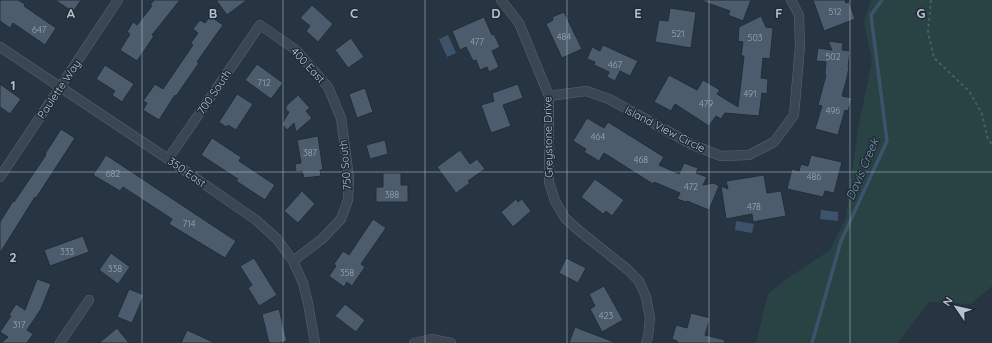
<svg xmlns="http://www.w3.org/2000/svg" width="992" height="343" viewBox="0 0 992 343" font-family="Quicksand,sans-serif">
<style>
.green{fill:#294244}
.water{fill:#3d536c}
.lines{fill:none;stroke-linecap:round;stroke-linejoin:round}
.stream{stroke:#3d536c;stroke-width:3.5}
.building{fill:#4d5c6c;stroke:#222d3a}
.minor-casing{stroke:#596470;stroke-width:10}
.path{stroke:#475f60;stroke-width:2;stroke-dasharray:3 3;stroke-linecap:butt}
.minor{stroke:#3b4653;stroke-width:9}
.grid{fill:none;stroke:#b8c1cc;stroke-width:1;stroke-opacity:0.55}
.labels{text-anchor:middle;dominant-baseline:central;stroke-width:3;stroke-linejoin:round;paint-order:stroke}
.number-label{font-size:9px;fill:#9da8b4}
.street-label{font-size:11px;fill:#b8c1cc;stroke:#202b38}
.water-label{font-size:12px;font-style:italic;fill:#7994af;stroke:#202b38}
.grid-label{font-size:13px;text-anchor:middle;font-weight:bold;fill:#b8c1cc;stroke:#202b38;stroke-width:3;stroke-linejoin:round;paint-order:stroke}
</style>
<rect width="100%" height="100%" fill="#273543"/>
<path class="green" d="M871 0H992V286L971 304 929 302 898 343H756L768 294 785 280 829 251 846 218 858 129 872 61 864 21Z"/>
<path class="water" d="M448 35 456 53 447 57 439 39Z
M821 210 838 212V221L820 219Z
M736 221 754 224 752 233 735 230Z"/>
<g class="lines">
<path class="stream" d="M812 343 841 241 887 141 871 15 882 0"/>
</g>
<path class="building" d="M0 0H18L25 4 24 6 56 28 45 45 13 23 10 28 0 21Z
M55 0H81L73 12Z
M154 0H180L152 35 154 36 137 61 120 50 130 34 127 32 133 22 137 25 152 6 150 5Z
M216 0H247L227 15Z
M703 0H751L743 21 728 15 730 11 702 1Z
M813 0H845L846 3 849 2 855 19 824 31Z
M312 5 333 24 318 42 306 31 310 26 300 18Z
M670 8 696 12 691 48 655 42 659 20 668 21Z
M564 12 582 49 562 58 546 24 553 20 552 17Z
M210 16 223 25 197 62 199 63 176 96 175 95 159 120 143 110 147 103 143 101 155 84 163 89 193 45 191 43 198 33 193 29 200 20 205 23Z
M761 16 766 27 773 28 770 59 763 58 761 78 768 79 767 94 762 93 759 116 725 113 721 119 716 116 709 126 675 104 671 111 654 102 669 75 697 90 703 80 720 90 717 94 738 107 744 56H741L743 42 738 41 739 27Z
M484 17 492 35 494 34 500 47 492 51 499 67 489 72 487 67 480 70 476 60 473 61 466 47 460 50 452 31Z
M351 38 364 57 348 68 335 50Z
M828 41 843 43 842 50 850 51 848 67H849L847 78 842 96 852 98 848 111 845 110 838 135 815 129 822 106 818 105 826 75 825 74 826 62 816 61 818 48 832 50Z
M603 45 638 61 630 76 620 71 615 81 607 77 609 72 594 65 595 62 587 59 592 47 600 51Z
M257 64 283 83 271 99 245 80Z
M105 65 134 84 122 102 112 95 115 91 96 79Z
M0 84 21 99 10 114 0 107Z
M518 84 523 98 503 105 511 126 491 133 481 105 494 101 492 93Z
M365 88 373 112 357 118 349 94Z
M237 94 253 104 236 130 228 125 226 127 219 122Z
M298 95 310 108 306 111 312 118 296 132 294 123 287 130 282 124 289 112 286 110V106Z
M587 118 604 128 608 122 664 157 659 165 679 174 684 163 698 168 696 173 707 177 703 185 714 183 719 186 709 210 687 201 686 202 677 199 680 193 654 182 653 184 604 153 599 161 584 152 586 149 573 141Z
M61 129 75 138 36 198 35 197 0 253V222L13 201 14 202 46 155 45 154Z
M318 136 323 170H320L321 176 304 178 302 171 296 172 295 164 301 163 297 140Z
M212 138 241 157 239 161 275 185 265 200 236 181 238 179 201 155Z
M385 140 388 154 370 159 366 145Z
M460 150 470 164 477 159 485 169 468 181 470 183 456 193 437 167Z
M106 155 236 241 225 258 169 224 172 219 123 187 120 191 93 175Z
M811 155 842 162 834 193 825 191 823 197 787 189 792 169 799 171 801 164 808 166Z
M383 173H401V185H408V202H376V187H383Z
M764 175 767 193 781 191 786 216 753 222 752 214 726 219 721 186 728 189 726 181Z
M595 179 624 200 612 216 606 211 603 214 581 197Z
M302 191 315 204 298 223 284 211Z
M516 199 518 202 522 199 531 211 513 227 501 212Z
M373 219 386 228 361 264 365 267 352 286 347 282 344 287 329 276 336 266 334 264 343 251 349 255Z
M83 236 89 252 50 266 44 250Z
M111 253 130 267 118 284 99 270Z
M254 258 277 295 259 306 248 288 252 285 240 266Z
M566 258 586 268 578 283 559 273Z
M37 279 51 284 41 309 27 330 33 334 27 343H1L8 337 0 332 11 316 9 315 16 304 25 310Z
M604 286 623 320 602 332 590 309 595 306 589 294Z
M129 289 144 295 132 323 117 317Z
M345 304 365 320 356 332 335 316Z
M279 309 287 341 279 343H269L262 314Z
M691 313 710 318 705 335 725 340 724 343H677V341L672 339 676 325 687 328Z
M575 327 614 342V343H569Z
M117 328 129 343H99Z
M187 330 215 343H181Z"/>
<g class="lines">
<defs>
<path id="minor" d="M501 0 519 23 549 96V182L555 201 565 218 577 229 627 269 639 281 646 297 650 318 648 337 646 343
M0 47 168 159 256 220 277 239 293 261 303 283 308 303 315 343
M549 96 586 91 609 99 693 145 721 156 749 155 774 142 794 115 800 46 799 15 791 0
M168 159 260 25 296 50 328 87 341 118 349 178 348 200 341 219 322 239 293 261
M0 177 118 0
M60 343 89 300
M414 343 431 339 451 343"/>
</defs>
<use href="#minor" class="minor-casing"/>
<path class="path" d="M931 0 928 32 934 58 969 91 982 114 988 140 992 144"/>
<use href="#minor" class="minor"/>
</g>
<path class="grid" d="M142 0V343M283 0V343M425 0V343M567 0V343M709 0V343M850 0V343M0 172H992"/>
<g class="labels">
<g class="number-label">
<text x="835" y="11">512</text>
<text x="39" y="29">647</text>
<text x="678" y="33">521</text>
<text x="564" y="36">484</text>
<text x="755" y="37">503</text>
<text x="477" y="41">477</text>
<text x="833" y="56">502</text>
<text x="615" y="64">467</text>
<text x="264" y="82">712</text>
<text x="750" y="93">491</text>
<text x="706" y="103">479</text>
<text x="833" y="110">496</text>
<text x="598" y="136">464</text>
<text x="310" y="152">387</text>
<text x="641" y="159">468</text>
<text x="113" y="173">682</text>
<text x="814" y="176">486</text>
<text x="691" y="186">472</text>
<text x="392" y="194">388</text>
<text x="754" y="206">478</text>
<text x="189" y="223">714</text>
<text x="67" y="251">333</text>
<text x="115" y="268">338</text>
<text x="347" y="272">358</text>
<text x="606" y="315">423</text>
<text x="19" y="324">317</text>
</g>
<g class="street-label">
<text transform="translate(308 65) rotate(47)">400 East</text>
<text transform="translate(59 89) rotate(-56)">Paulette Way</text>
<text transform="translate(214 92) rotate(-56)">700 South</text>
<text transform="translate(665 129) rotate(27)">Island View Circle</text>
<text transform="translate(548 137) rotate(-91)">Greystone Drive</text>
<text transform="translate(345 165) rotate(-95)">750 South</text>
<text transform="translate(187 172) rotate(35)">350 East</text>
</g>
<g class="water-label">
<text transform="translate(862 169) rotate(-67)">Davis Creek</text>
</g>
</g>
<g class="grid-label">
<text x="71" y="18">A</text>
<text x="213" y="18">B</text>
<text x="354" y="18">C</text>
<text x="496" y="18">D</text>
<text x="638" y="18">E</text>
<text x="779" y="18">F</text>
<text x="921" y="18">G</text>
<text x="13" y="90">1</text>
<text x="13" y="262">2</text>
</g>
<g transform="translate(956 307) rotate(304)" stroke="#202b38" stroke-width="3" paint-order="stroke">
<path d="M0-3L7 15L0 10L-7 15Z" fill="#b8c1cc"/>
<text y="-6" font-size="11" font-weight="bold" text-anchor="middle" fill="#b8c1cc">N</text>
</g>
</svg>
